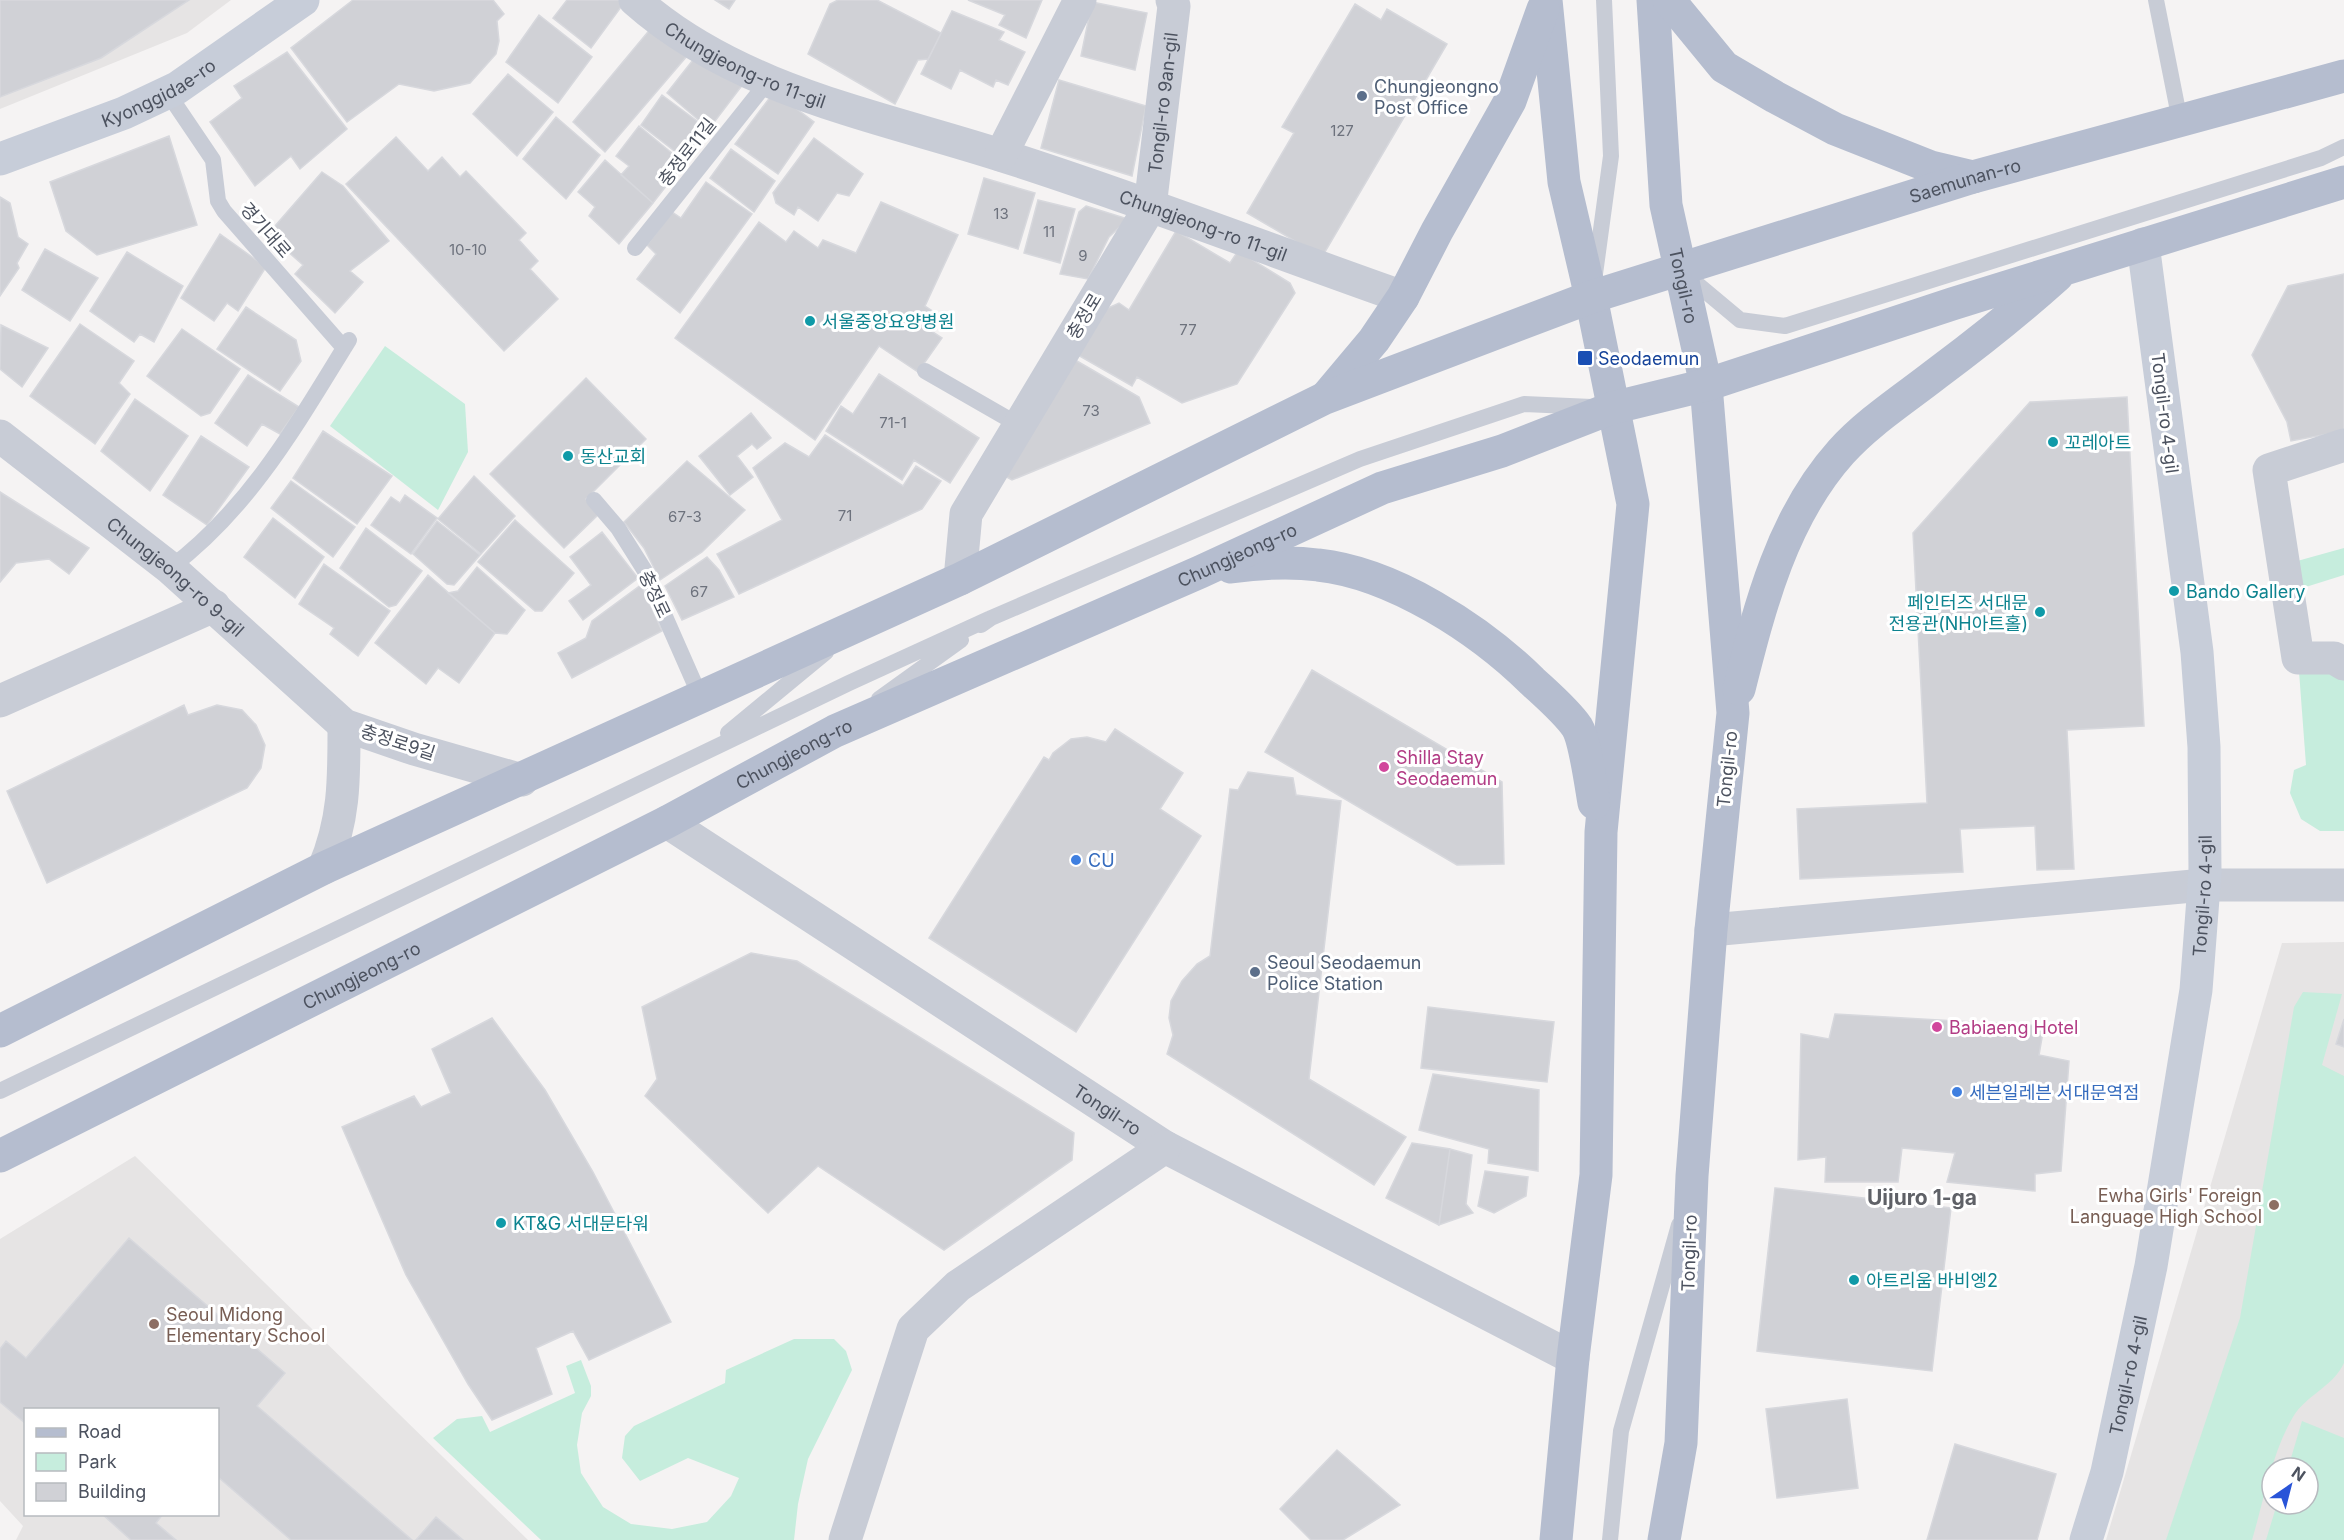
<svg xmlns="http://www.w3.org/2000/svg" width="2344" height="1540" viewBox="0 0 2344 1540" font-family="Inter,'Noto Sans KR',sans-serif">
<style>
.education{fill:#e6e4e4;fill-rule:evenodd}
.green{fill:#c6eddd}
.building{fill:#d0d1d6;stroke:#d7d8dd;stroke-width:1.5}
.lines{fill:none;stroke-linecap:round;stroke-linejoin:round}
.lane{stroke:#c8ccd6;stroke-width:16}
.street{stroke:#c8ccd6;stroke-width:33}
.secondary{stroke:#c7cdd9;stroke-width:33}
.primary{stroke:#b5bdcf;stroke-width:33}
.service-dot{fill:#5c6f8a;stroke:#fff;stroke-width:2}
.culture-dot{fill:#0f9aa8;stroke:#fff;stroke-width:2}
.transit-dot{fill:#1a4fb4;stroke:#fff;stroke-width:2}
.hotel-dot{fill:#d1479c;stroke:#fff;stroke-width:2}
.shop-dot{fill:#3f7fe0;stroke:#fff;stroke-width:2}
.education-dot{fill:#8d6e63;stroke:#fff;stroke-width:2}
.labels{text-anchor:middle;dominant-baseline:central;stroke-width:6;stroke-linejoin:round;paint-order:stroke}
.number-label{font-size:15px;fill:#6d727d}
.street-label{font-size:18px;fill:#4c525f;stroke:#fff}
.service-label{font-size:18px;fill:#4e5e75;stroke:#fff;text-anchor:start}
.culture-label{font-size:18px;fill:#0d838f;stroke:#fff;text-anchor:start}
.transit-label{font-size:18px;fill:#164399;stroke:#fff;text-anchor:start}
.hotel-label{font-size:18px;fill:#b23c85;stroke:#fff;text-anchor:start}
.shop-label{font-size:18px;fill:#366cbe;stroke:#fff;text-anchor:start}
.education-label{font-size:18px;fill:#785e54;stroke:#fff;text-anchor:end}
.quarter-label{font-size:21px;font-weight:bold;fill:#5f6167;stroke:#fff}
</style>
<rect width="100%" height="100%" fill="#f5f3f3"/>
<path class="education" d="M0 0H231L187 33 0 109Z
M2344 942V1540H2106L2282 943ZM2272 1468H2308V1504H2272Z
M135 1156 528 1540H16L23 1526 0 1501V1239ZM26 1410H218V1514H26Z"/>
<path class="green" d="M385 346 465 404 468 452 438 510 330 426Z
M2344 548V575L2293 591 2290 563Z
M2298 658 2344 664V831H2320L2301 819 2290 793 2294 770 2306 765Z
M2303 992 2342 994 2322 1065 2344 1076V1363C2333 1387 2306 1395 2293 1417 2272 1452 2264 1500 2252 1540H2166L2240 1318 2294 1007Z
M794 1339H834L846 1351 852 1370 808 1459 798 1504 794 1540H541L433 1438 457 1419 482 1416 490 1432 575 1393 566 1366 581 1360 591 1386V1396L582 1413 577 1445 581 1473 603 1507 631 1524 672 1529 707 1522 731 1496 739 1478 688 1458 640 1481 622 1458 625 1436 634 1426 725 1383 726 1370Z
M2302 1421 2344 1438V1540H2266L2277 1504H2308V1468H2288Z"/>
<path class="building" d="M0 0H189L101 58 0 97Z
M353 0H493L504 14 497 21 499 41 496 54 470 83 434 91 399 84 347 122 291 48Z
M567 0H620L624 3 591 48 553 18Z
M715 0H735L729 9Z
M838 0H877L941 33 928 59 918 60 895 104 808 54 830 4Z
M968 0H1042L1026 38 999 25 1005 15Z
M1092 2 1147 13 1135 70 1081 56Z
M1355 4 1381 20 1387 9 1447 44 1322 257 1247 213 1294 133 1282 127Z
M952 11 1004 32 999 40 1025 52 1008 85 996 80 993 87 960 70 951 89 921 74Z
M539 15 592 57 558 103 506 62Z
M652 27 687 56 605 152 573 122Z
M700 51 744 83 709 129 667 93Z
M287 52 347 129 300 169 291 156 255 186 210 122 242 98 234 86Z
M508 74 553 112 517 156 473 114Z
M1059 80 1146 106 1132 176 1041 148Z
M774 92 814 122 778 174 735 144Z
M662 95 709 130 686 160 641 125Z
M556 117 600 155 566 199 523 159Z
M639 126 684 163 653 203 621 175 629 166 616 156Z
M169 136 197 225 97 255 66 231 50 182Z
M396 137 428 171 442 157 460 177 466 171 526 233 519 240 538 261 530 269 558 299 504 351 346 184Z
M814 138 863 174 849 196 837 193 818 221 798 207 794 215 776 203 773 193Z
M731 149 775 181 754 212 710 178Z
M605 160 653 203 619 244 589 216 595 207 578 192Z
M322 172 343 186 389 241 350 271 363 282 335 313 295 274 303 265 268 234Z
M984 178 1035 193 1018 249 968 234Z
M706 182 752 214 680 313 637 279 656 254 647 245 672 212 681 218Z
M0 197 10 203 18 237 28 244 17 263 19 268 0 296Z
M1038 200 1075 209 1060 263 1024 253Z
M881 202 958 235 925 306 937 314 927 328 942 338 918 372 879 346 815 440 675 338 759 222 786 242 794 231 818 248 823 240 856 253Z
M1086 206 1128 219 1109 237 1088 279 1060 274 1079 212Z
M1176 231 1230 263 1238 251 1290 283 1295 293 1237 384 1182 403 1137 377 1132 386 1076 354 1099 312 1119 303 1129 310Z
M220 234 266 267 238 311 227 303 214 321 181 298Z
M45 249 98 278 70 321 22 290Z
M127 252 183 286 154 342 140 334 134 342 90 311Z
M2344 274V431L2291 441 2287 422 2252 355 2288 286Z
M246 307 296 340 301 361 280 391 217 349Z
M80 324 134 361 119 383 130 394 95 444 30 396Z
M1 325 48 348 22 387 0 369Z
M182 329 240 369 210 413 201 416 147 376Z
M1070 357 1139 397 1150 423 1012 480 1001 474Z
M879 374 979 438 950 483 914 460 902 480 826 431 841 406 853 414Z
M248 375 299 407 280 434 262 424 247 446 215 423Z
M586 378 646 439 586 499 600 513 564 548 490 474Z
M2127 397 2144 726 2067 730 2074 869 2037 870 2035 826 1960 829 1963 872 1800 879 1797 809 1927 803 1913 533 2030 402Z
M135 399 188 436 150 491 101 451Z
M751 413 771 438 757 449 752 444 737 456 753 477 730 495 699 456Z
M323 431 392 476 357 524 293 478Z
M825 435 903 486 916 466 941 481 922 509 739 594 717 554 782 520 753 468 785 443 809 457Z
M201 436 249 467 207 525 163 495Z
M687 461 745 510 702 552 660 580 644 548 624 522Z
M474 476 515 516 481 554 438 519Z
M291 481 355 527 333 557 271 508Z
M0 492 89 548 69 574 49 559 16 563 0 582Z
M405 495 437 518 411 554 371 525 391 497 400 503Z
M273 518 324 557 295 598 244 557Z
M515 520 574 573 542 611H535L478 562Z
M437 521 480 555 454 585 447 584 413 554Z
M366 528 422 571 396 605 389 607 340 568Z
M602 532 638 578 583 620 569 601 591 585 570 557Z
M707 557 719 570 734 597 682 620 665 586Z
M324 564 390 611 358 656 330 634 334 628 299 604Z
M477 567 525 610 507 634 495 633 448 593 458 591Z
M428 575 495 633 459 683 438 668 426 684 375 643Z
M641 585 662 631 572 678 558 653 586 638 592 621Z
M1312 670 1502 782 1504 864 1457 865 1265 752Z
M184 705 188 715 217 705 242 710 256 725 265 745 261 768 247 788 47 883 7 791Z
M1115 729 1183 773 1160 809 1201 836 1076 1032 929 938 1044 757 1049 760 1053 753 1071 739 1087 737 1106 742Z
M1248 772 1293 778 1296 795 1341 801 1309 1079 1406 1137 1374 1185 1167 1054 1173 1035 1169 1018 1171 1001 1182 981 1197 964 1210 956 1230 789 1238 790Z
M751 953 797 961 1074 1133 1072 1160 944 1250 818 1166 768 1213 645 1096 657 1079 642 1007Z
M1428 1007 1554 1022 1547 1082 1421 1068Z
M1835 1014 2044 1026 2039 1055 2069 1061 2061 1171 2035 1174V1191L1947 1182 1955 1153 1902 1148 1898 1182H1825L1826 1157 1798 1160 1801 1034 1829 1039Z
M492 1018 545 1090 593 1172 671 1322 589 1360 573 1331 536 1348 552 1394 492 1420 468 1384 406 1275 342 1127 414 1096 421 1107 451 1093 432 1049Z
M2344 1019V1047L2336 1044Z
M1433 1074 1539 1090 1538 1171 1488 1163 1489 1149 1419 1130Z
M1412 1143 1450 1149 1439 1225 1386 1198Z
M1450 1149 1472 1155 1466 1204 1473 1213 1439 1225Z
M1485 1171 1528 1177 1526 1196 1494 1213 1478 1206Z
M1775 1188 1951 1208 1932 1371 1757 1351Z
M129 1238 285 1373 257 1406 412 1540H291L218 1477V1410H26V1424L0 1402V1349L6 1341 26 1358Z
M1847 1399 1858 1488 1777 1498 1766 1409Z
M1955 1444 2056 1474 2037 1540H1927Z
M1337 1450 1400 1505 1343 1540H1311L1280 1509Z
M102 1514H163L156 1523 176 1540H131Z
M436 1517 463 1540H416Z"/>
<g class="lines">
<path class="lane" d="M2156 0 2180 121
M167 92 213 160 218 201 224 211 344 348
M635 248 769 80
M1595 274 1611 156 1604 0
M1685 274 1740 320 1785 326 2321 158 2344 147
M925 371 1019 425
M594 500 618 528 645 571 700 696
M170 568C250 508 297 424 349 340
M981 625 991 618 1360 459 1524 404 1592 407
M879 699 961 640
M728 733 826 652
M0 1091 849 683 991 618
M1610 1540 1621 1431 1679 1225"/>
<g class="street">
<path id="s1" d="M635 0C736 90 875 115 1000 155 1136 198 1269 250 1403 297"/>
<path d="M1001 155 1080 0"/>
<path id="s2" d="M0 436 170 568 344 725 414 749 522 780"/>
<path d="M2344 445 2269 470 2298 658H2334L2344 664"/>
<path id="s3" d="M960 579 966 514 1150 207 1174 6 1172 0"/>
<path d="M0 701 214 606"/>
<path id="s4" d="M667 822 1165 1147 1573 1358"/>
<path d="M324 868C345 819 344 777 344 725"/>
<path d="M1711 930 2204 885H2344"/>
<path d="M845 1540 913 1329 958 1286 1165 1147"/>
</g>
<g class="secondary">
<path id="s5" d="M0 159 124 113 177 88 303 0"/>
<path id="s6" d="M2086 1540 2107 1472 2151 1266 2196 990 2205 872 2204 747 2197 652 2143 244"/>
</g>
<g class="primary">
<path d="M1546 0 1564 182 1591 297 1633 504 1601 832 1596 1175 1573 1358 1556 1540"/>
<path id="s7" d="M1653 0 1666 205 1706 385 1733 713 1711 930 1692 1176 1681 1443 1664 1540"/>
<path d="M1669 0 1724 67 1775 97 1835 129 1931 167 1973 177"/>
<path d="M1327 396 1374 340 1403 297 1437 231 1510 101 1543 9"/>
<path d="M1231 567C1260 563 1289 561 1318 565 1393 573 1479 629 1532 681 1547 695 1566 711 1577 727 1585 740 1591 786 1594 803"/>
<path d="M1739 689C1760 606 1782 518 1841 452 1868 422 1904 399 1936 374 1978 343 2018 311 2057 276"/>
<path id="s8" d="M0 1031 324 868 960 579 1325 398 1591 297 1973 177 2344 76"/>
<path id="s9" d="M0 1156 667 822 835 731 1200 572 1382 488 1502 451 1612 408 1706 385 1952 304 2344 182"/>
</g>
</g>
<g class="service-dot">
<circle cx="1362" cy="96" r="6"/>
<circle cx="1255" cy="972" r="6"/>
</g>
<g class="culture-dot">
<circle cx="810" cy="321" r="6"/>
<circle cx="2053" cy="442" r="6"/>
<circle cx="568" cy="456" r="6"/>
<circle cx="2174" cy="591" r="6"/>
<circle cx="2040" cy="612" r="6"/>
<circle cx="501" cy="1223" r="6"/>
<circle cx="1854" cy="1280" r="6"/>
</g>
<rect class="transit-dot" x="1577" y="350" width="16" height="16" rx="3"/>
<g class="hotel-dot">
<circle cx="1384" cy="767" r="6"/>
<circle cx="1937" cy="1027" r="6"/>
</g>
<g class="shop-dot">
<circle cx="1076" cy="860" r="6"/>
<circle cx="1957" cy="1092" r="6"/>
</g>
<g class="education-dot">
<circle cx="2274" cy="1205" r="6"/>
<circle cx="154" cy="1324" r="6"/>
</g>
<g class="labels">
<g class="number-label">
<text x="1342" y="130">127</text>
<text x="1001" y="213">13</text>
<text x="1049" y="231">11</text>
<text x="468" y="249">10-10</text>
<text x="1083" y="255">9</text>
<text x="1188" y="329">77</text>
<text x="1091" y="410">73</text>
<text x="893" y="422">71-1</text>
<text x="845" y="515">71</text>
<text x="685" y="516">67-3</text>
<text x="699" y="591">67</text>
</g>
<g class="street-label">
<text stroke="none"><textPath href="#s1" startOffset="129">Chungjeong-ro 11-gil</textPath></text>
<text stroke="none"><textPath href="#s5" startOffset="172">Kyonggidae-ro</textPath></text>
<text stroke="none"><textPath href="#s3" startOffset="528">Tongil-ro 9an-gil</textPath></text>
<text transform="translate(687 152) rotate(-52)">충정로11길</text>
<text stroke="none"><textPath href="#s8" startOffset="2145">Saemunan-ro</textPath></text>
<text stroke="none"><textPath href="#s1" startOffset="615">Chungjeong-ro 11-gil</textPath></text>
<text transform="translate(266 230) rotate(49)">경기대로</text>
<text stroke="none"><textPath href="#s7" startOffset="288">Tongil-ro</textPath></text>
<text transform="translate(1084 316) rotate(-59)">충정로</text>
<text transform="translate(2165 413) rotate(83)">Tongil-ro 4-gil</text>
<text stroke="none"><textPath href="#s9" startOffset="1376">Chungjeong-ro</textPath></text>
<text stroke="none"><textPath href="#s2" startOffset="225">Chungjeong-ro 9-gil</textPath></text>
<text transform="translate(655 594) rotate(65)">충정로</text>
<text transform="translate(398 742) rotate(18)">충정로9길</text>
<text stroke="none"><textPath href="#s9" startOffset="890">Chungjeong-ro</textPath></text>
<text transform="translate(1727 769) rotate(-84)">Tongil-ro</text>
<text stroke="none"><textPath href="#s6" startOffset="656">Tongil-ro 4-gil</textPath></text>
<text stroke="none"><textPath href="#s9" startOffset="404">Chungjeong-ro</textPath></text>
<text stroke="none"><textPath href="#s4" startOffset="526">Tongil-ro</textPath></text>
<text transform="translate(1689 1253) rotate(-88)">Tongil-ro</text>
<text stroke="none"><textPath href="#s6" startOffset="170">Tongil-ro 4-gil</textPath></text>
</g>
<g class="service-label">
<text x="1374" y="86">Chungjeongno<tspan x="1374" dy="21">Post Office</tspan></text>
<text x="1267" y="962">Seoul Seodaemun<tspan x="1267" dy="21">Police Station</tspan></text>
</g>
<g class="culture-label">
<text x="822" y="321">서울중앙요양병원</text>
<text x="2065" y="442">꼬레아트</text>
<text x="580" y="456">동산교회</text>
<text x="2186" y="591">Bando Gallery</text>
<text x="2028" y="602" text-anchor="end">페인터즈 서대문<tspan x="2028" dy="21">전용관(NH아트홀)</tspan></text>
<text x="513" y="1223">KT&amp;G 서대문타워</text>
<text x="1866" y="1280">아트리움 바비엥2</text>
</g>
<g class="transit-label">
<text x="1598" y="358">Seodaemun</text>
</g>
<g class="hotel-label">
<text x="1396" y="757">Shilla Stay<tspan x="1396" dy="21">Seodaemun</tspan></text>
<text x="1949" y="1027">Babiaeng Hotel</text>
</g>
<g class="shop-label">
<text x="1088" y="860">CU</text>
<text x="1969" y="1092">세븐일레븐 서대문역점</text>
</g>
<g class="education-label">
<text x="2262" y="1195">Ewha Girls' Foreign<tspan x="2262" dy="21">Language High School</tspan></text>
<text x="166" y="1314" text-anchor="start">Seoul Midong<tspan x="166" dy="21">Elementary School</tspan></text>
</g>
<g class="quarter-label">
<text x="1922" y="1197">Uijuro 1-ga</text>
</g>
</g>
<rect x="24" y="1408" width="195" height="108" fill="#ffffff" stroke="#b7babf" stroke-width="1.5"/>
<rect x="36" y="1428" width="30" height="9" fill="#b5bdcf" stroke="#b7babf" stroke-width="1.5"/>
<text x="78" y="1438" font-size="18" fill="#4c525f">Road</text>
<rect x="36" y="1453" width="30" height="18" fill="#c6eddd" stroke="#b7babf" stroke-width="1.5"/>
<text x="78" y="1468" font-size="18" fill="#4c525f">Park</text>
<rect x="36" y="1483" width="30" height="18" fill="#d0d1d6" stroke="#b7babf" stroke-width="1.5"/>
<text x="78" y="1498" font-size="18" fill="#4c525f">Building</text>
<g transform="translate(2290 1486) rotate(35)"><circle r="28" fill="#ffffff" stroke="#b7babf" stroke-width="1.5"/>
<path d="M0-4.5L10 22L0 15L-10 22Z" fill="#2954d8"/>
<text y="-9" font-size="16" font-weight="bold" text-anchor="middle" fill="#4c525f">N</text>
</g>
</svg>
